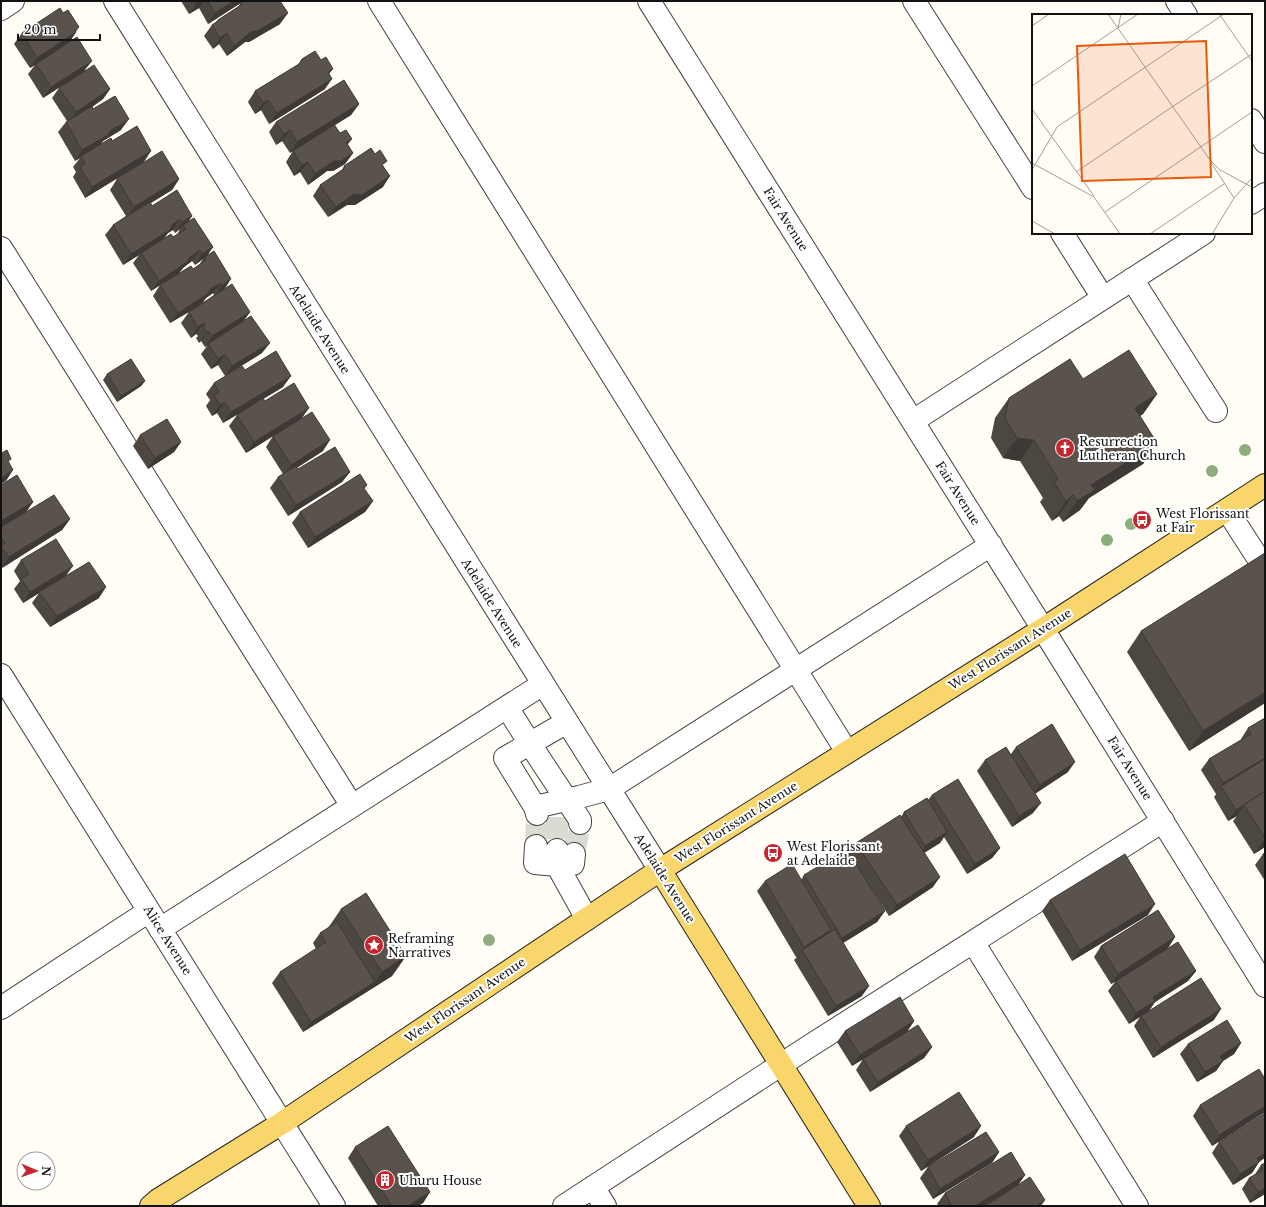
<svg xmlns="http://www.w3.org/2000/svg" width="1266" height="1207" viewBox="0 0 1266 1207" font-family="'Libre Baskerville',serif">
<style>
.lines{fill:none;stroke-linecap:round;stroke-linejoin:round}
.minor-tunnel{stroke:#dbdad3;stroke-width:22;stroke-dasharray:22 11;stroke-linecap:butt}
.minor-casing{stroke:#444;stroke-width:24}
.major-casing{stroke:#222;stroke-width:24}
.minor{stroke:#fff;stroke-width:22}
.major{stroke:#f9d66b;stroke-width:22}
.tree{fill:#8dad7f}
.wall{fill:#4d4742;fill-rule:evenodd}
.shaded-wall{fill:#3f3936}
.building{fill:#5a524d;stroke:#3f3936}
.labels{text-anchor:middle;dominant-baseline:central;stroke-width:4;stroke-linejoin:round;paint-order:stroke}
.street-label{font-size:12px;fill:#111;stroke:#fff}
.poi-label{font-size:12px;fill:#111;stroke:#fff;text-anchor:start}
.inset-road{fill:none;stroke:#a09f9a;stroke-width:1}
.view{fill:#e8590c;fill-opacity:0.15;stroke:#e8590c;stroke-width:2}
.inset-edge{fill:none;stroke:#111;stroke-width:2}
</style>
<rect width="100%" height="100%" fill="#fffdf5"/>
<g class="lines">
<path class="minor-tunnel" d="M557 817V850
M536 846 537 814
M574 854 580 823"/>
<defs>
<path id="minor" d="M115 1 660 870
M379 1 847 752
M649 1 1043 629 1265 986
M914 1 1033 188
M1177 1 1186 15
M1 9 13 1
M1251 120 1265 142
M1251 203 1265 194
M1062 233 1103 298
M1 248 352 806
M1132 279 1216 411
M913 421 1204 233
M1227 510 1265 569
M1 675 334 1206
M507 707 530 744 580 820V823
M535 807 579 797 609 789 991 545
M537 814 535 807 505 758 567 722
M536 846 535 863 557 865 573 864 574 854
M557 850V865L587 919
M160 929 543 684
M973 942 1137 1206
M1 1008 149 911
M593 1187 605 1206
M564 1206 805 1049 1163 821"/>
<path id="major" d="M660 870 869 1206
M151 1206 158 1200 282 1123 660 870 1043 629 1265 485"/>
</defs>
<use href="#minor" class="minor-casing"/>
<use href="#major" class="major-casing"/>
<use href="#minor" class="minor"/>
<use href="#major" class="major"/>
</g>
<g class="tree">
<circle cx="1245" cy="450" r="6"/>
<circle cx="1212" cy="471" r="6"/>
<circle cx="1131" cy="524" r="6"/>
<circle cx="1107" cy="540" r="6"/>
<circle cx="489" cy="940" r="6"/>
</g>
<path class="wall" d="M181 1H244L208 24 199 8 189 14Z
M240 4 280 24 249 42H245L227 56 219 44 213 49 204 36 212 25 215 23 218 20 238 7Z
M76 31V32L70 41 85 70 110 89 103 99 92 107 93 109 121 130 103 141 101 144 112 141 144 162 85 198 73 177 76 172 73 167 80 158 75 161 58 132 66 122 67 121 52 98 59 88 71 80 43 98 28 74 35 65 30 68 14 44 22 33Z
M302 59 321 60 333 69 329 74 325 89 269 124 261 110 255 114 248 102 255 91 298 65Z
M359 104 351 115 335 125 353 153 345 164 333 171H327L308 185 300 172 294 176 286 162 293 151 308 142 290 153 282 141 276 145 269 132 276 122Z
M344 166H384L383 187 355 205H347L328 217 313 196 320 185 342 170Z
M117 179H179L172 190 150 203 152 206 192 216 188 222 213 247 207 256 224 289 250 312 243 321 262 353 225 376 218 365 211 369 201 354 207 346 205 347 201 341 199 343 196 338 198 336 196 334 191 338 181 323 189 312 191 311 170 323 153 296 160 285 151 291 133 263 139 255 123 265 105 235 113 225 126 216 110 190ZM180 229 177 235 173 237 164 238 168 233 173 230 175 233ZM203 259 199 265 193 269 179 273 184 267 192 261 195 265ZM213 293 214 295 202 304 206 298Z
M245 370 283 387 263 399 265 401 302 418 323 451 297 468 298 469 350 472 342 482 288 516 270 488 278 477 283 474 266 447 273 436 246 453 229 426 237 415 240 413 223 423 217 413 212 416 206 406 210 400 206 394 214 383Z
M107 374 145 381 141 386 117 402 103 380Z
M1083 379 1157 394 1143 414 1140 416 1157 443 1143 464 1089 498 1080 510 1063 522 1059 516 1052 521 1040 502 1043 498 1020 461 1003 458 991 438 995 418 1009 398Z
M140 435 181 442 174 452 148 469 133 446Z
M1 485 33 502 26 512 70 519 62 530 2 568 1 567Z
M367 485 364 489 373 501 365 512 308 548 292 523 300 512Z
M21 560 66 576 99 598 50 627 32 603 39 593 23 603 14 589 20 581 14 571Z
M1141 631 1265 703 1189 751 1127 652Z
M1265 718V847L1254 854 1233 821 1237 816 1228 821 1214 797 1217 793 1216 794 1201 770 1209 759 1241 740V739L1248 728Z
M1016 747 1068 772 1035 794 1033 813 1012 827 977 771 985 760 1011 754Z
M932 795 1000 848 992 858 967 874 944 837 940 843 924 852 933 887 889 916 869 885 885 911 877 922 843 943 862 996 828 1016 794 960 797 957H796L757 891 765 881 801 880 804 875 850 853 856 843 901 817 904 812 928 800Z
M1265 853V881L1255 865 1263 854Z
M1050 900 1148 915 1072 961 1042 911Z
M341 909 406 956 392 976 303 1032 272 983 280 972 316 949 313 943 320 933 328 928Z
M1175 937 1168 948 1196 971 1188 981 1155 1002 1149 1011 1214 1020 1153 1058 1134 1026 1140 1017 1129 1024 1108 991 1115 982 1111 984 1094 957 1101 946Z
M914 1021 907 1031 932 1047 924 1058 870 1092 856 1070 863 1059 881 1048 852 1066 837 1042 845 1031Z
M1241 1043 1234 1054 1223 1061 1216 1071 1197 1082 1180 1054 1188 1044Z
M1200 1105 1265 1112 1212 1146 1193 1116Z
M906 1126 974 1137 921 1171 899 1136Z
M1219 1142 1259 1162 1252 1173 1233 1185 1212 1153Z
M355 1147 430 1192 423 1203 418 1206H378L348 1158Z
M999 1152 992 1163 933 1199 920 1178 928 1167Z
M1265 1163V1194L1250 1203 1242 1189 1249 1178 1254 1176 1261 1165Z
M1025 1175 1018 1185 985 1206H939L937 1204 945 1193Z"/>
<path class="shaded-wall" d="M201 1H204L199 8 189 14 197 3Z
M234 1H244L208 24 215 13Z
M288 13 280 24 249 42H245L227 56 234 46 252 31Z
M79 27 74 34 76 32 69 43 36 64 35 65 30 68 37 58Z
M227 33 219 44 213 49 220 38Z
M92 61 84 71 43 98 51 87Z
M332 79 325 89 269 124 277 113Z
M110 89 103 99 69 123 76 112Z
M268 100 261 110 255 114 263 103Z
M359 104 351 115 290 153 297 142Z
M129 119 121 130 103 141 100 145 81 156 80 158 75 161 82 150 110 131Z
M290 130 282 141 276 145 284 134Z
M352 139 344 149 346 142Z
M151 151 144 162 85 198 92 187Z
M353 153 345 164 333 171H327L308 185 315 174 334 161Z
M308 162 300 172 294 176 302 165Z
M390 176 383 187 355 205H347L328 217 336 207 354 194Z
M179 179 172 190 127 218 134 207Z
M192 216 185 226 183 225 180 229 175 233 182 222Z
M180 219 173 230 168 233 162 241 141 253 139 255 123 265 131 254Z
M213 247 205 258V257L203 259 195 265 202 254Z
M200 250 192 261 184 267 179 273 151 291 159 281 190 257Z
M231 279 224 290 215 296 222 285Z
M221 283 213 293 206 298 201 304 170 323 178 313 210 289Z
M250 312 243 322 208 344 205 347 212 336Z
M204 323 196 334 191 338 198 327Z
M208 331 201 341 199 343 207 332Z
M270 343 262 353 225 376 232 366Z
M225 354 218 365 211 369 218 359Z
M291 376 283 387 223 423 231 412Z
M145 381 141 386 117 402 121 396Z
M1157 394 1143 414 1121 428 1135 408Z
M225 402 217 413 212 416 220 405Z
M309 408 302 418 246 453 254 442Z
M1017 438 1034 440 1020 461 1003 458Z
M330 440 323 451 284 475 291 465Z
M181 442 174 452 148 469 155 458Z
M1157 443 1143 464 1089 498 1080 510 1063 522 1077 501 1091 485Z
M13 470 6 481 1 484V478Z
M350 472 342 482 288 516 296 505Z
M1073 495 1059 516 1052 521 1066 501Z
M373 501 365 512 308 548 315 537Z
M33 502 26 512 1 527V521Z
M70 519 62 530 2 568 9 557Z
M73 566 65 577 23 603 30 592Z
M106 587 99 598 50 627 57 616Z
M1265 692V703L1189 751 1203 731Z
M1265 758V764L1221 786 1216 794 1223 783Z
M1075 762 1068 772 1032 795 1040 785Z
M1041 803 1033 813 1012 827 1019 816Z
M1244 805 1237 816 1228 821 1236 810Z
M947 832 940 843 918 857 925 846Z
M1265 839V847L1254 854Z
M1000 848 992 858 967 874 975 864Z
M940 877 933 887 889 916 897 905Z
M1155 904 1148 915 1072 961 1080 950Z
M885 911 877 922 835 948 842 938Z
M831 930 824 940 802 950 796 957 804 947Z
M1175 937 1168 948 1111 984 1118 974Z
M406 956 392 976 303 1032 311 1022 375 982 382 972Z
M1196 971 1188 981 1155 1002 1148 1012 1141 1016 1129 1024 1136 1013 1153 997Z
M869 986 862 996 828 1016 836 1006Z
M1221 1009 1214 1020 1153 1058 1161 1047Z
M914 1021 907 1032 852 1066 860 1055Z
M1241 1043 1234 1054 1213 1067 1220 1056Z
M932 1047 924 1058 870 1092 878 1082Z
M1223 1061 1216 1071 1197 1082 1205 1072Z
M1265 1106V1112L1212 1146 1219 1135Z
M981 1126 974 1137 921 1171 928 1160Z
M999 1152 992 1163 933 1199 940 1189Z
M1265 1153V1158L1259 1162 1252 1173 1233 1185 1240 1174 1257 1158Z
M1025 1175 1018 1185 985 1206H975Z
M1265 1188V1194L1250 1203 1258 1192Z
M430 1192 423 1203 418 1206H408Z
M1045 1200 1041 1206H1036Z"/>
<path class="building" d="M195 1H201L197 3Z
M208 1H234L215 13Z
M245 1H280L288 13 257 31H252L234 46 227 33 220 38 212 25 218 21V20L241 5 240 4Z
M60 8 63 13 68 10 79 27 75 30 76 32 37 58 22 33Z
M77 37 92 61 51 87 36 64Z
M315 51 321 60 326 57 333 69 328 72 332 79 277 113 268 100 263 103 255 91 299 64 302 59Z
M94 65 110 89 76 112 59 88Z
M344 80 359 104 297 142 290 130 284 134 276 122Z
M115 96 129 119 110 131 108 135 82 150 66 122 92 106 93 109Z
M334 125 340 133 346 130 352 139 346 142 353 153 341 161H334L315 174 308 162 302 165 293 151Z
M137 126 151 151 92 187 80 167 85 163 81 156 111 138 112 141Z
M371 148 375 154 380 150 387 161 382 165 390 176 362 195 354 194 336 207 320 185 345 168 344 166Z
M162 151 179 179 134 207 117 179Z
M177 190 192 216 182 222 180 219 172 225 170 230 131 254 113 225 150 202 152 206Z
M194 218 213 247 202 254 200 250 190 257 187 262 159 281 141 253 171 234 173 237 186 229 183 225Z
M214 251 231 279 222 285 221 283 210 289 209 293 178 313 160 285 191 266 193 269 206 260 205 257Z
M232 284 250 312 212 336 208 331 207 332 204 328 205 326 204 323 198 327 189 312Z
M251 316 270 343 232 366 225 354 218 359 208 344Z
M1129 350 1157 394 1135 408 1157 443 1091 485 1095 490 1077 501 1073 495 1066 501 1054 482 1058 479 1034 440 1017 438 1005 418 1009 398 1070 359 1083 379Z
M276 351 291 376 231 412 225 402 220 405 214 395 219 392 214 383 242 366 245 370Z
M131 359 145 381 121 396 107 374Z
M294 383 309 408 254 442 237 415 263 398 265 401Z
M312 412 330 440 291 465 273 436Z
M167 419 181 442 155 458 140 435Z
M335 447 350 472 296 505 278 477 296 466 298 469Z
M7 450 11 459 8 461 13 470 1 478V451L2 453Z
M360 474 367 485 363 487 373 501 315 537 300 512Z
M17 475 33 502 1 521V485Z
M54 495 70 519 9 557 1 546 5 543 1 537V527Z
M56 539 73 566 30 592 21 579 29 574 21 560Z
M1265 553V692L1203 731 1141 631Z
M89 562 106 587 57 616 39 592Z
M1265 718V758L1223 783 1209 759 1251 734 1248 728Z
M1052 724 1075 762 1040 785 1016 747Z
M1006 747 1041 803 1019 816 985 760Z
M1265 759V791L1236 810 1221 786Z
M958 779 1000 848 975 864 932 795Z
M1265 791V838L1244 805Z
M927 798 947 832 925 846 904 812Z
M900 815 940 877 897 905 856 843Z
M847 849 885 911 842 938 804 875Z
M1265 853V858L1263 854Z
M1125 854 1155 904 1080 950 1050 900Z
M792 864 831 930 804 947 765 881Z
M366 893 406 956 382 972 341 909Z
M1158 910 1175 937 1118 974 1101 946Z
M337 922 375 982 311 1022 280 972 326 942 320 933Z
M835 929 869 986 836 1006 802 950Z
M1178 942 1196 971 1153 997 1155 1001 1136 1013 1116 981Z
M1201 978 1221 1009 1161 1047 1141 1016Z
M900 997 914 1021 860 1055 845 1031Z
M1227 1020 1241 1043 1220 1056 1223 1061 1205 1072 1188 1044Z
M918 1025 932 1047 878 1082 863 1059Z
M1259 1069 1265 1079V1106L1219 1135 1200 1105Z
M959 1092 981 1126 928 1160 906 1126Z
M1265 1113V1153L1257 1158 1259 1162 1240 1174 1219 1142Z
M388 1126 430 1192 408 1206H392L355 1147Z
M986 1132 999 1152 940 1189 928 1167Z
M1011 1152 1025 1175 975 1206H952L945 1193Z
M1265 1163V1188L1258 1192 1249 1178 1263 1170 1261 1165Z
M1030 1177 1045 1200 1036 1206H986Z"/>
<defs>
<symbol id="church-disc" viewBox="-11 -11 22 22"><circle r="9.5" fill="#c4262e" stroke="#fff"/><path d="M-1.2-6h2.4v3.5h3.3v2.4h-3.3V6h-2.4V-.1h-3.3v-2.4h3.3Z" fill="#fff"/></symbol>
<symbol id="bus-disc" viewBox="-11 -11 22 22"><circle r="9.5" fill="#c4262e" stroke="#fff"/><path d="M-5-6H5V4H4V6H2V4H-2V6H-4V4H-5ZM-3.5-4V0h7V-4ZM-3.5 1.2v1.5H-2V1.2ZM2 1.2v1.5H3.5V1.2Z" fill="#fff"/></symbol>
<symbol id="sight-disc" viewBox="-11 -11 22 22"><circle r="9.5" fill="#c4262e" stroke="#fff"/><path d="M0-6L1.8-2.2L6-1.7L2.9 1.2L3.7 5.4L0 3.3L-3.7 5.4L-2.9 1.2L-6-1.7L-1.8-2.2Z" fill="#fff"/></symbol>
<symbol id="building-disc" viewBox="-11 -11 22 22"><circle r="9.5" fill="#c4262e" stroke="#fff"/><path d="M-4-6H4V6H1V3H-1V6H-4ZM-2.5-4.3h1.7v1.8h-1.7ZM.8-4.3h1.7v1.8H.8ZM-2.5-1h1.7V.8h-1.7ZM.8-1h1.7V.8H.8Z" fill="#fff"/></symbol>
</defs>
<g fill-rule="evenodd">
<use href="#church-disc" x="1054" y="437" width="22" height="22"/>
<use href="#bus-disc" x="1131" y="509" width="22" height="22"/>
<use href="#bus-disc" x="762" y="842" width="22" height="22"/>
<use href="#sight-disc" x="363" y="934" width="22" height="22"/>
<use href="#building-disc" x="374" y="1169" width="22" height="22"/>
</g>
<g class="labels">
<g class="street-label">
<text transform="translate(786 219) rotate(58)">Fair Avenue</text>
<text transform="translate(320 329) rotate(58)">Adelaide Avenue</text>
<text transform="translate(958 493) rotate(58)">Fair Avenue</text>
<text transform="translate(492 603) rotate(58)">Adelaide Avenue</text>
<text transform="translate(1010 649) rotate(-32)">West Florissant Avenue</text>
<text transform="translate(1130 768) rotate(58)">Fair Avenue</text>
<text transform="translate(736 822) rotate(-32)">West Florissant Avenue</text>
<text transform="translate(665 878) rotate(58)">Adelaide Avenue</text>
<text transform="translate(168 940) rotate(58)">Alice Avenue</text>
<text transform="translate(465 1000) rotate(-34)">West Florissant Avenue</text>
</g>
<g class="poi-label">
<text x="1079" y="441">Resurrection<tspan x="1079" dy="14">Lutheran Church</tspan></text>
<text x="1156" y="513">West Florissant<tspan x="1156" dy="14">at Fair</tspan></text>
<text x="787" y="846">West Florissant<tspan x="787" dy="14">at Adelaide</tspan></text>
<text x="388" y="938">Reframing<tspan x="388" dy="14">Narratives</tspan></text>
<text x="399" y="1180">Uhuru House</text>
</g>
</g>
<g transform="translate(1032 14)">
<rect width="220" height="220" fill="#fffdf5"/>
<path class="inset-road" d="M76 0 178 146 188 156 220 173M188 1 220 47M0 12 17 0M86 14 89 0M0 72 106 0M140 93 220 40M0 95 62 182M178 147 202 184M0 149 62 183 88 220M0 156 25 113 192 0M44 158 140 93M73 198 220 98M0 207 23 220M118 220 192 170M180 220 202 184 220 164"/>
<path class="view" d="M174 27 179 163 50 167 45 32Z"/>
<rect width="220" height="220" class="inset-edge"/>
</g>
<rect width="1266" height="1207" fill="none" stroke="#111111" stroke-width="4"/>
<g transform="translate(36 1171) rotate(92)"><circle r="19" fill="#ffffff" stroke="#a0a0a0"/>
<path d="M0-3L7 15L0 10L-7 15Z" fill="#c4262e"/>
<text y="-6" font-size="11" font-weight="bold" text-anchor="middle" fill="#111111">N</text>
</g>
<path d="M18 34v6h82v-6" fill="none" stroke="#111111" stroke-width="2"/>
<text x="24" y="34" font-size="12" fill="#111111" stroke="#ffffff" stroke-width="3" paint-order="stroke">20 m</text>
</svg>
